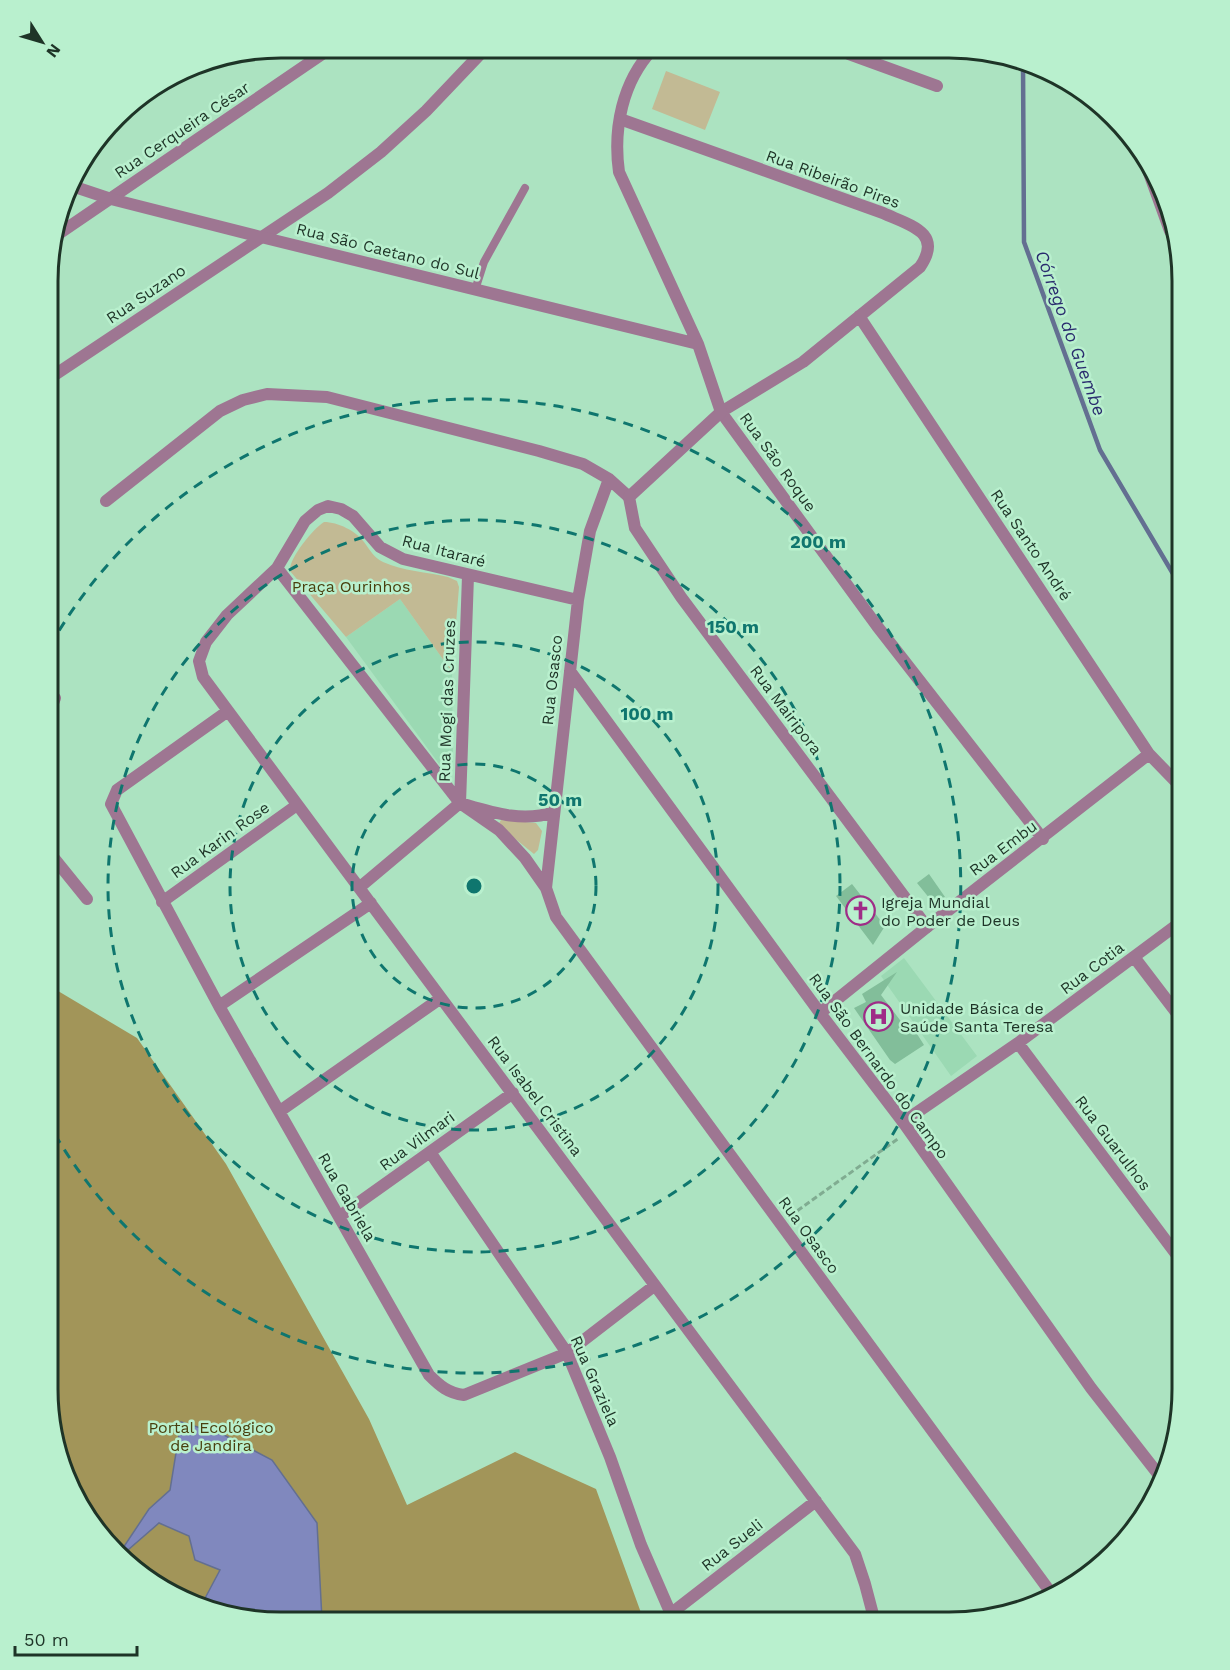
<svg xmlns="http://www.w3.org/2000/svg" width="1230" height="1670" viewBox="0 0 1230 1670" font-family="'Work Sans',sans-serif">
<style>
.built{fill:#9bd9b3}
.green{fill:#c2ba94}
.forest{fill:#a29559}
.water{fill:#8088be;stroke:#636f91;stroke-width:1.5}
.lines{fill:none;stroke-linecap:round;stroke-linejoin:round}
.stream{stroke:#636f91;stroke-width:4.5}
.building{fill:#82be9a}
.path{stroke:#80ac91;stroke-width:3;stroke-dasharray:6 3;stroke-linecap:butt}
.service{stroke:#9e7692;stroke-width:8}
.minor{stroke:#9e7692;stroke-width:12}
.tertiary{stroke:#9e7692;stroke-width:12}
.ring{fill:none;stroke:#0f766e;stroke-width:3;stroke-dasharray:10 8}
.labels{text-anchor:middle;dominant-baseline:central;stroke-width:5;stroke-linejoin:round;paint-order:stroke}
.street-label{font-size:16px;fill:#1e3427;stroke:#b9f0ce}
.park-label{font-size:16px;fill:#493f0e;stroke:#b9f0ce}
.poi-label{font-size:16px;fill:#1e3427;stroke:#b9f0ce;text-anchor:start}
.water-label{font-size:18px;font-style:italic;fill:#2a2c6e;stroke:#b9f0ce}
.rim{fill:none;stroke:#1e3427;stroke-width:3}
.centre{fill:#0f766e;stroke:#b9f0ce;stroke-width:3}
.ring-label{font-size:18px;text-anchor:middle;font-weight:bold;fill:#0f766e;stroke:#b9f0ce;stroke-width:5;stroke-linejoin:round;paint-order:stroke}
</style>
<rect width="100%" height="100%" fill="#ace3c1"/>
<path class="built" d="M400 599 452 672 453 763 447 770 442 768 346 637Z
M904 958 977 1056 951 1076 881 976Z"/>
<path class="green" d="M666 71 720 92 705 130 652 109Z
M324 522C338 522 356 531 364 542 370 550 374 558 383 562 403 571 427 572 448 577L457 581 459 587 452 672 400 599 346 637 290 571C289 558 313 529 324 522Z
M501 820 536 823 542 831 538 850 534 854 498 825Z"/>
<path class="forest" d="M49 983 53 988 137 1038 226 1164 369 1419 407 1505 515 1452 596 1489 644 1621 251 1620 151 1583 106 1542 72 1492 48 1389Z"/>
<path class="water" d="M181 1422 224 1435 272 1460 317 1523 322 1620H251L203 1602 220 1570 195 1560 189 1536 159 1523 121 1556 119 1554 149 1509 170 1490Z"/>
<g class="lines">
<path class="stream" d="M1023 62 1024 242 1100 450 1182 589"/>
</g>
<path class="building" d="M929 874 945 897 935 905 917 883Z
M852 884 885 926 873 945 836 896Z
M897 972 881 995 906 1028 912 1026 924 1045 895 1064 890 1060 854 1008 866 1002 862 994Z"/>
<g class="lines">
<path class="path" d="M790 1216 899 1138"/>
<path class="service" d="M475 290 484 262 525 188"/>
<path class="minor" d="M844 50 849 54 937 86
M620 119 883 213C909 225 944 232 920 267L803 362 721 412 877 626 1043 839
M1145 162 1170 231
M54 237 331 48
M859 316 1149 754 1182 788
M50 378 328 193 381 152 426 111 485 49
M609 479 590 531 578 600 546 888 556 917 1054 1597
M106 501 220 411 243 400 267 394 327 397 539 451 583 464 609 479 629 497
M277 568 460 803 499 830 525 858 546 888
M468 576 460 803C491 812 522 823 554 812
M578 600 403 559 380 547 353 516 341 509 328 506 318 510 305 521 277 568 227 615 206 642 199 661 203 677C419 970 637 1261 855 1554L865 1584 875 1622
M570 671 820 1013
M228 711 117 790 111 804 219 1006 429 1375C440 1386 448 1393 464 1395L567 1353 654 1286
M49 713 55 698
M49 852 87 899
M360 887 460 803
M162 902 297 805
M927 927 1149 754
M1134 957 1182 1020
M219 1006 371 903
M1018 1043 1182 1262
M280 1111 441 998
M903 1122 1018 1043 1182 921
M430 1152 567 1353 610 1457 641 1545 674 1621
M340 1216 513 1093
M669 1615 816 1501"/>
<path class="tertiary" d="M653 49C622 82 613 129 619 172L698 344 721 412 629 497 635 528 681 597 927 927 820 1013 903 1122 1091 1388 1162 1479
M72 186 111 199 261 237 698 344"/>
</g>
<g class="ring">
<circle cx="474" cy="886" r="122"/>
<circle cx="474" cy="886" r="244"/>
<circle cx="474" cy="886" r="366"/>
<path d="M50 646A487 487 0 1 1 50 1126"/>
</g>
<defs>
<symbol id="church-ring" viewBox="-11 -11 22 22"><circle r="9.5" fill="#b9f0ce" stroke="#9f2c87" stroke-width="1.5"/><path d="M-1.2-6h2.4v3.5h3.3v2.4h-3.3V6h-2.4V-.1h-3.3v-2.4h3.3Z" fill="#9f2c87"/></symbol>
<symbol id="hospital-ring" viewBox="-11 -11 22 22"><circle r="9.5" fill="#b9f0ce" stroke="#9f2c87" stroke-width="1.5"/><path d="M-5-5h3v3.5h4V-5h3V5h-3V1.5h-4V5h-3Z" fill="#9f2c87"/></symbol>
</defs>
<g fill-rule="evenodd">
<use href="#church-ring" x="844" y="894" width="33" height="33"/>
<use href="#hospital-ring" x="862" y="1000" width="33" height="33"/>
</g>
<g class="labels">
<g class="street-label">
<text transform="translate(182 130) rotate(-34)">Rua Cerqueira César</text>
<text transform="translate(833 179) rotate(20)">Rua Ribeirão Pires</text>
<text transform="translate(388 251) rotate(14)">Rua São Caetano do Sul</text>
<text transform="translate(146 294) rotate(-34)">Rua Suzano</text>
<text transform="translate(778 462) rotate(54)">Rua São Roque</text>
<text transform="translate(1031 545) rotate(56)">Rua Santo André</text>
<text transform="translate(444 551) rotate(15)">Rua Itararé</text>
<text transform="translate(552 680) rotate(-84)">Rua Osasco</text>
<text transform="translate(447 701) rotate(-88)">Rua Mogi das Cruzes</text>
<text transform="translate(786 710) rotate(53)">Rua Mairipora</text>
<text transform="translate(220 840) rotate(-36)">Rua Karin Rose</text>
<text transform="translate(1003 848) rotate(-37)">Rua Embu</text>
<text transform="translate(1092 968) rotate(-37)">Rua Cotia</text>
<text transform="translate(879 1066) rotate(54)">Rua São Bernardo do Campo</text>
<text transform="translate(535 1096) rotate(53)">Rua Isabel Cristina</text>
<text transform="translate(417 1141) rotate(-36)">Rua Vilmari</text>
<text transform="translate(1113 1143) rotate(53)">Rua Guarulhos</text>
<text transform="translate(347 1197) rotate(60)">Rua Gabriela</text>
<text transform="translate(809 1235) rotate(54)">Rua Osasco</text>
<text transform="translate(595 1381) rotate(66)">Rua Graziela</text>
<text transform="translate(732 1545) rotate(-38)">Rua Sueli</text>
</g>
<g class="park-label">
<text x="351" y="586">Praça Ourinhos</text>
<text x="211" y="1427">Portal Ecológico<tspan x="211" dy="18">de Jandira</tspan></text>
</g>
<g class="poi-label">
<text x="881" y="902">Igreja Mundial<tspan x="881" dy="18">do Poder de Deus</tspan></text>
<text x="900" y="1008">Unidade Básica de<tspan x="900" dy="18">Saúde Santa Teresa</tspan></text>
</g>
<g class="water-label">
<text transform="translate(1071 333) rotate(70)">Córrego do Guembe</text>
</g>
</g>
<path d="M0 0H1230V1670H0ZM281 58H949A223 223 0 0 1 1172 281V1389A223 223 0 0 1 949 1612H281A223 223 0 0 1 58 1389V281A223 223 0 0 1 281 58Z" fill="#b9f0ce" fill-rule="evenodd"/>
<path class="rim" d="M281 58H949A223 223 0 0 1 1172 281V1389A223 223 0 0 1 949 1612H281A223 223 0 0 1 58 1389V281A223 223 0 0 1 281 58Z"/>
<circle cx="474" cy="886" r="9" class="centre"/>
<g class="ring-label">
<text x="818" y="548">200 m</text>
<text x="733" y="633">150 m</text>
<text x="647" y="720">100 m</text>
<text x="560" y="806">50 m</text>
</g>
<g transform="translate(42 42) rotate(127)" stroke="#b9f0ce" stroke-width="4.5" paint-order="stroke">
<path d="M0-4.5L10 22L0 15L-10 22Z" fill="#1e3427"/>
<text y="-9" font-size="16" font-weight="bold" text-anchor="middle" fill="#1e3427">N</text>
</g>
<path d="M15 1646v9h122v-9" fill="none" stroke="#1e3427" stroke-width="3"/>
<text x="24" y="1646" font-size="18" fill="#1e3427" stroke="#b9f0ce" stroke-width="4.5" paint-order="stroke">50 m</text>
</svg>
